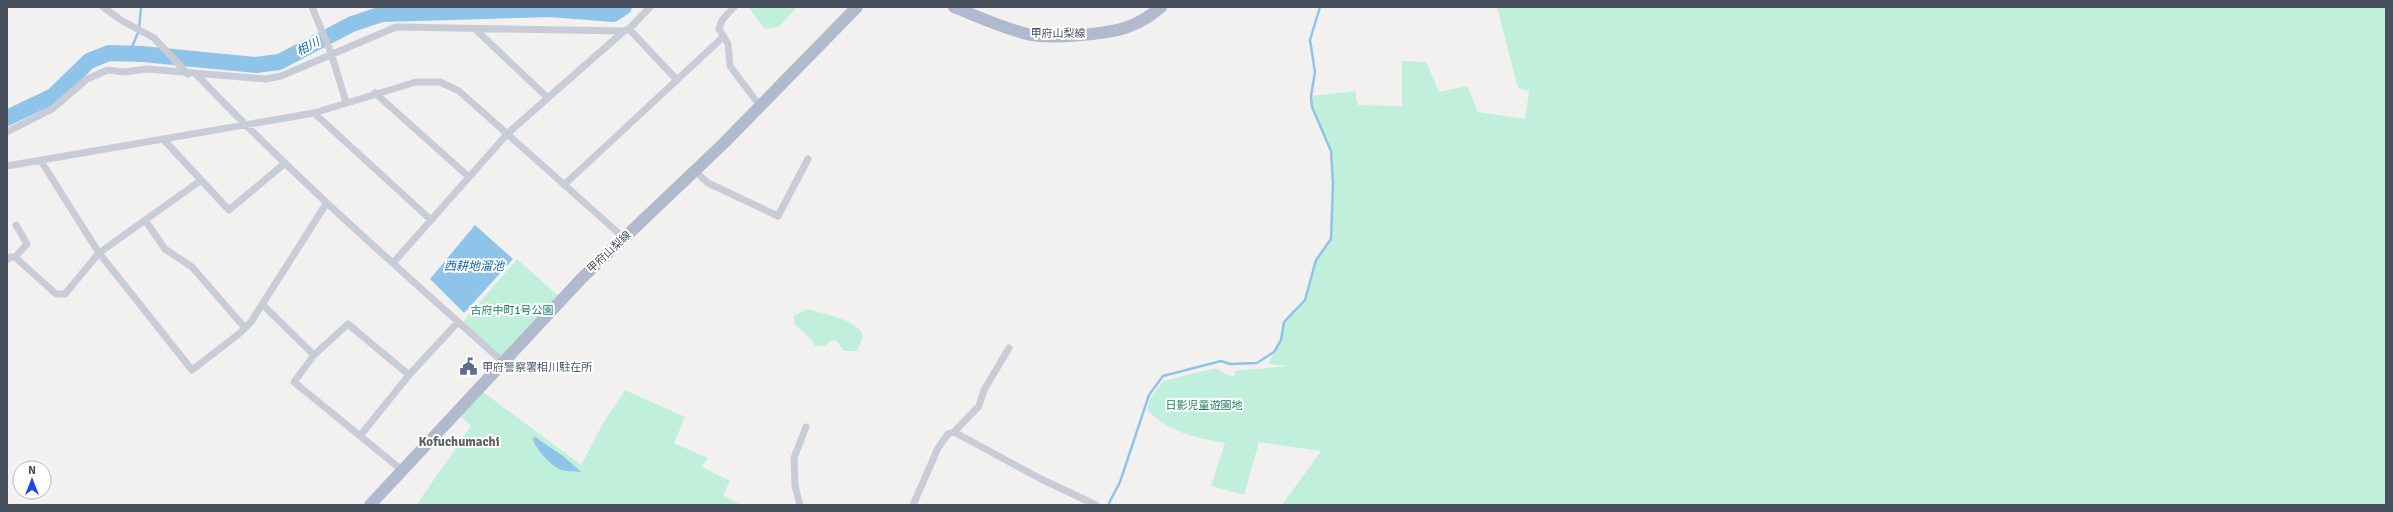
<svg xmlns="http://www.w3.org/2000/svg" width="2393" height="512" viewBox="0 0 2393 512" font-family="Signika,'Noto Sans JP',sans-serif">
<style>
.green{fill:#c0efdc}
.water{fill:#8fc4ea}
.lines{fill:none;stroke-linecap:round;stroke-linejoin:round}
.stream{stroke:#8fc4ea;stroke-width:2.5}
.river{stroke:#8fc4ea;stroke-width:16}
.minor{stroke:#c7ccd7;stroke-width:7}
.primary{stroke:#b1b9ce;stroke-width:12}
.labels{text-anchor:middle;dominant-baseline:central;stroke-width:4;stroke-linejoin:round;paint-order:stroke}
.street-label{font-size:11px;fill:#484f5d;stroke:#fff}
.park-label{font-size:11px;fill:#1a7e61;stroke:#fff}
.service-label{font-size:11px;fill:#4e5e75;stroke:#fff;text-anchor:start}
.water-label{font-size:12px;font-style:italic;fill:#1068a9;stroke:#fff}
.quarter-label{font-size:13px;font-weight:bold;fill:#5d5f65;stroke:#fff}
</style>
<rect width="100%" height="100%" fill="#f3f1f0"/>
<path class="green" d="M748 7H799L796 8 779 27 765 29Z
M1493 7H2386V505H1282L1321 451 1259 442 1244 495 1211 486 1225 443C1194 437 1170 433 1147 410L1150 399 1163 381 1216 368 1227 375 1235 376V371L1288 366 1268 364 1281 340 1284 322 1305 299 1316 260 1331 239 1333 183 1331 151 1312 107 1311 96 1355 91 1358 105 1402 106V61L1426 62 1439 92 1467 86 1478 112 1525 119 1529 91 1518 88 1497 7Z
M517 259 562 299 503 362 461 324Z
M806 309C819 312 858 320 862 334 863 340 860 345 857 351H844L837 341 832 340 825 346H815L812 340 794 323V316Z
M479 389 581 465 605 420 625 390 685 417 674 443 708 458 702 467 730 481 723 495 741 505H418L417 504 471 426 457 413Z"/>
<path class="water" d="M475 225 513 259 464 313 430 279Z
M535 437 563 456 581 472C574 471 565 472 559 469 551 465 533 447 533 438Z"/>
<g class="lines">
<path class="stream" d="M129 54 139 30 141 7
M1109 503 1120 482 1149 395 1163 376 1221 361 1230 364 1257 363 1274 352 1281 340 1284 322 1305 300 1316 260 1331 239 1333 183 1331 151 1312 107 1311 96 1315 72 1310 40 1320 7"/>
<path class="river" d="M7 118 53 96 89 61 109 53 143 54 256 65 279 62 352 24 382 14 550 9 613 14 624 7"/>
<path class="minor" d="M103 7 121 20 154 38 188 74
M312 7 331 53 346 102
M734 7 722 20 719 29 728 44 730 66 760 106
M475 29 548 98
M629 29 677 80
M196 74C293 176 398 268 503 362
M375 93 469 177
M314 113 431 220
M7 132 52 109 87 79 108 70 124 72 147 69 266 79 281 76 396 27 624 31
M163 139 229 210 284 164
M41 161 99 253 192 370 240 333 251 322 326 204
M7 166 314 113 416 82H440L459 91 624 238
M695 171 708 183 778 216 808 159
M564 185 723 37
M145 220 165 249 192 267 245 328
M15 257 27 244 16 225
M7 260 10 257H15L56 294H65L99 253 200 181
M393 263 508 133 624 31 629 29 650 7
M263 305 314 355
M954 432 1039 478 1096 505
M360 436 409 375 458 322
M403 471 294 382 314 355 348 324 409 375
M800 505 795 486 794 458 806 427
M913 505 938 448 948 434 954 432 979 406 984 390 1009 348"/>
<path class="primary" d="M954 7C979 17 1004 29 1031 35 1049 39 1113 34 1130 26 1142 22 1151 15 1161 7
M370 505 582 278 724 143 857 7"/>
</g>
<defs>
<symbol id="civic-bare" viewBox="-9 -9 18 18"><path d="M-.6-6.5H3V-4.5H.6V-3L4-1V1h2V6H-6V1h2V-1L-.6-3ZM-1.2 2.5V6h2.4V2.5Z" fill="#5c6f8a" stroke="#fff" stroke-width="2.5" paint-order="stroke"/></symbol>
</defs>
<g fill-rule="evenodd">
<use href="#civic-bare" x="456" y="354" width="25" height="25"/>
</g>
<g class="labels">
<g class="street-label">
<text x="1058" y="33">甲府山梨線</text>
<text transform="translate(609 252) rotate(-43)">甲府山梨線</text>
</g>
<g class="park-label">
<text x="512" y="310">古府中町1号公園</text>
<text x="1204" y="405">日影児童遊園地</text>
</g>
<g class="service-label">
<text x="482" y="367">甲府警察署相川駐在所</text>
</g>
<g class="water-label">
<text transform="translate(308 47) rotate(-28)">相川</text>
<text x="474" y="266">西耕地溜池</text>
</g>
<g class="quarter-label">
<text x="459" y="442">Kofuchumachi</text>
</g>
</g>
<rect width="2393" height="512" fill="none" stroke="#484f5d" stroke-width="16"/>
<g transform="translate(32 480)"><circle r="19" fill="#ffffff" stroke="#b6b9be"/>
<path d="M0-3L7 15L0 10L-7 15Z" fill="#1d49df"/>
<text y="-6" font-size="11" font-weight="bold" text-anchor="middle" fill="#484f5d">N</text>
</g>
</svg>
